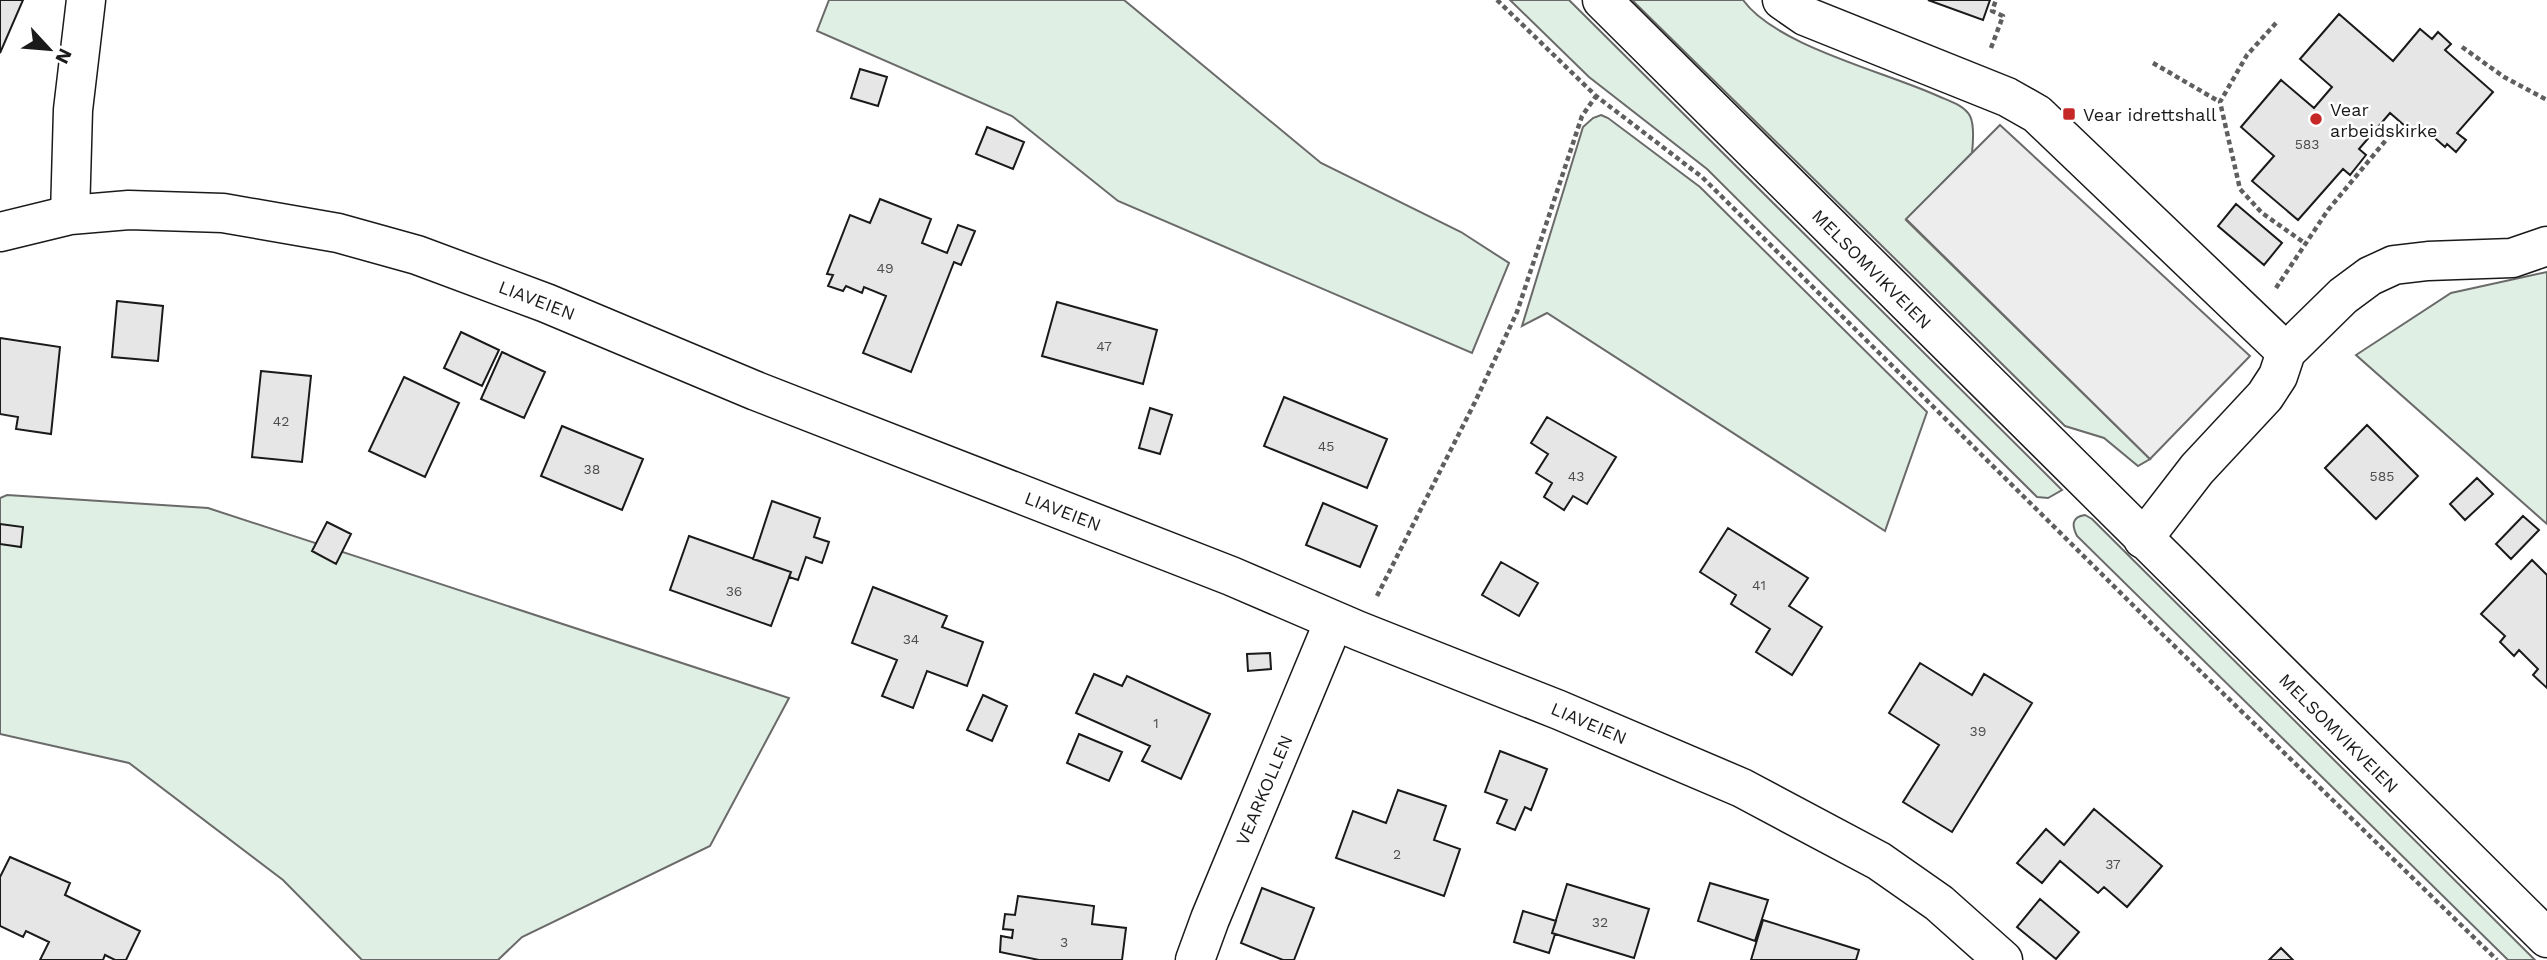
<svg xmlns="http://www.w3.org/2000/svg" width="2547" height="960" viewBox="0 0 2547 960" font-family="'Work Sans',sans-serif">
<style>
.green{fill:#e0efe3;stroke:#6a6a6a;stroke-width:2}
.parking{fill:#ededed;stroke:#6a6a6a;stroke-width:2}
.building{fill:#e6e6e6;stroke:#1a1a1a;stroke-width:2}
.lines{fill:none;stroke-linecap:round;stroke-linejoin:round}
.minor-casing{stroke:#1a1a1a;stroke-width:41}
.major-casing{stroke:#1a1a1a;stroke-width:41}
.path{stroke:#5f5f5f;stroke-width:4.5;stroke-dasharray:5 3.5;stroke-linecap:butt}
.minor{stroke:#fff;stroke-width:38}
.major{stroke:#fff;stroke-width:38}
.poi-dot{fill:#c62828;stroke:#fff;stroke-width:2.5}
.labels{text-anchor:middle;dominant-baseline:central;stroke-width:5;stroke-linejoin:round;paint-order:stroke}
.number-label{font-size:14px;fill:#4d4d4d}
.poi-label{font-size:18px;fill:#1a1a1a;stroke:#fff;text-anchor:start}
.street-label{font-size:18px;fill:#1a1a1a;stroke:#fff}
</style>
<rect width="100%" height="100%" fill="#fff"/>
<path class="green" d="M829 0H1124L1321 163 1461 232 1509 263 1472 353 1118 201 1012 116 817 31Z
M1510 0H1569L2062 490 2048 498 2037 497 1707 169 1589 77Z
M1632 0H1743C1776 46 1886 72 1938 96 1949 101 1964 105 1970 116 1975 126 1973 143 1972 153L1906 220 2150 459 2138 466 2104 438 2065 426Z
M1601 115 1608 118 1700 187 1927 412 1885 531 1547 313 1522 326 1583 127 1593 118Z
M2547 272V524L2356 355 2451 293Z
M7 495 208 508 789 698 710 846 522 937 498 960H362L283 880 129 763 0 734V498Z
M2085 515 2092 519 2535 960H2508L2077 536C2072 526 2071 517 2085 515Z"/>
<path class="parking" d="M2000 125 2250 356 2150 459 1906 219Z"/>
<path class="building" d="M0 0H23L0 53Z
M1928 0H1990L1983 20Z
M2339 14 2393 61 2420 29 2432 39 2438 32 2451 44 2445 50 2493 92 2457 133 2466 140 2456 152 2447 144 2445 147 2420 125 2413 133 2390 113 2359 149 2366 155 2350 175 2343 169 2298 220 2252 181 2274 156 2241 127 2281 80 2314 108 2332 87 2300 59Z
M860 69 887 77 878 106 851 98Z
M987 127 1024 142 1013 169 976 154Z
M880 199 931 219 922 243 947 253 958 225 975 231 961 265 954 262 911 372 863 353 886 296 864 287 862 293 846 286 843 291 828 286 833 275 827 274 850 215 870 223Z
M2236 204 2282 243 2264 265 2218 226Z
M117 301 163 306 158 361 112 357Z
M1057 302 1157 330 1143 384 1042 356Z
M461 332 499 350 482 386 444 368Z
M0 338 60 347 51 434 16 429 18 417 0 414Z
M502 352 545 372 524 418 481 399Z
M261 371 311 376 302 462 252 457Z
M404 377 459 403 425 477 369 451Z
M1284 397 1387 439 1367 488 1264 446Z
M1150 408 1172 415 1160 454 1139 448Z
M1547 417 1616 457 1587 504 1573 496 1564 510 1544 497 1552 483 1536 473 1548 454 1531 443Z
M2367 425 2418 476 2376 519 2325 468Z
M562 426 643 459 622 510 541 476Z
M2477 478 2493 494 2465 520 2450 504Z
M772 501 820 518 814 537 829 542 822 563 806 557 798 580 789 577 791 572 753 559Z
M1323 503 1377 526 1360 567 1306 545Z
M2523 516 2539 530 2511 559 2496 544Z
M327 522 351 534 336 564 312 551Z
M0 524 23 527 21 547 0 544Z
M1728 528 1808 578 1789 606 1822 627 1792 675 1756 652 1770 629 1731 604 1736 595 1700 572Z
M689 536 791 572 771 626 670 590Z
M2532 560 2547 575V688L2533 675 2538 669 2519 650 2514 656 2500 642 2505 636 2481 614Z
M1501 562 1538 583 1519 616 1482 595Z
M873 587 947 616 942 627 983 642 967 686 927 671 913 708 882 696 897 660 852 643Z
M1270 653 1271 669 1248 671 1247 654Z
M1920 663 1972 695 1984 674 2032 703 1952 832 1903 802 1939 745 1889 713Z
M1094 674 1122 686 1127 676 1210 714 1181 779 1142 761 1150 746 1076 713Z
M983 695 1007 706 992 741 967 730Z
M1079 734 1122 752 1109 781 1067 763Z
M1500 751 1547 769 1531 810 1525 807 1515 830 1497 823 1507 800 1485 792Z
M1398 790 1446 806 1434 840 1460 849 1444 896 1336 858 1353 811 1386 823Z
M2094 809 2162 866 2127 907 2104 887 2098 893 2060 861 2042 883 2017 863 2046 829 2064 845Z
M10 857 70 883 65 895 140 931 126 960H115L105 955 103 960H40L49 942 26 931 23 937 0 926V877Z
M1710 883 1768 900 1755 941 1698 921Z
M1567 884 1649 909 1634 958 1552 933Z
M1262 888 1314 908 1294 960H1283L1241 943Z
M1018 896 1094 906 1092 924 1126 928 1122 960H1039L1000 952 1001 936 1012 938 1013 930 1003 929 1005 914 1015 915Z
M2040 899 2079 932 2056 959 2017 927Z
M1523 911 1556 921 1552 933 1555 934 1549 953 1514 942Z
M1763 920 1859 950 1856 960H1751Z
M2281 948 2293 960H2269Z"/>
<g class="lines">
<defs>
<path id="minor" d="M1782 0 1805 16 2007 97 2037 114 2286 352
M70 215 129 210 223 213 338 233 417 255 546 303 756 391 1231 576 1359 631 1559 710 1742 788 1879 861 1939 903 2003 960
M0 232 70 215 73 110 86 0
M2143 539 2197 469 2265 396 2278 376 2286 352 2343 296 2370 276 2394 265 2428 261 2512 258 2547 246
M1195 960 1210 919 1334 621"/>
<path id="major" d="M1602 0 2547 938"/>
</defs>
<use href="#minor" class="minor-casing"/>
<use href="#major" class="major-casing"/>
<path class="path" d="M1497 0 1596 96 1702 177 2159 631 2497 960
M2276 23 2247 55 2220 102 2240 189 2262 213 2306 244
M2462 47 2504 77 2547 100
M1991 48 2003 16 1992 11 1996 0
M2153 63 2220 102
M2276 288 2328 210 2391 134
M1377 596 1475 402 1517 312 1582 116 1596 96"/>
<use href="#minor" class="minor"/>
<use href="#major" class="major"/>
</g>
<g class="poi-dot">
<rect x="2062" y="107" width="14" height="14" rx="3.5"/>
<circle cx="2316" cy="119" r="7"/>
</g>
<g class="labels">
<g class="number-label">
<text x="2307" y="144">583</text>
<text x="885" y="268">49</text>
<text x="1104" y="346">47</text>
<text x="281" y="421">42</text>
<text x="1326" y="446">45</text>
<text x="592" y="469">38</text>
<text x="1576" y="476">43</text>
<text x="2382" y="476">585</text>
<text x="1759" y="585">41</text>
<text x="734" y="591">36</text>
<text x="911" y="639">34</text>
<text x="1156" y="723">1</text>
<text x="1978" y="731">39</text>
<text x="1397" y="854">2</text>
<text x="2113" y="864">37</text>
<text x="1600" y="922">32</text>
<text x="1064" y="942">3</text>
</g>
<g class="poi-label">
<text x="2330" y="109">Vear<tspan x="2330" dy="21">arbeidskirke</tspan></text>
<text x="2083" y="114">Vear idrettshall</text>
</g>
<g class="street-label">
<text transform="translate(1872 269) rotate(45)">MELSOMVIKVEIEN</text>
<text transform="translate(537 300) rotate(21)">LIAVEIEN</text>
<text transform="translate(1063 511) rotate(21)">LIAVEIEN</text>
<text transform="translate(1589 723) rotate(23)">LIAVEIEN</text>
<text transform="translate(2339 733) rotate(45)">MELSOMVIKVEIEN</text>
<text transform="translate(1264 790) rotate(-67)">VEARKOLLEN</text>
</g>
</g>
<g transform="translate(49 49) rotate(116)" stroke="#ffffff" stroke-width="5" paint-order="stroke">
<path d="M0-5L12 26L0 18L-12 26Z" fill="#1a1a1a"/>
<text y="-10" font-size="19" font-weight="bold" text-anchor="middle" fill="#1a1a1a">N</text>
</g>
</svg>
